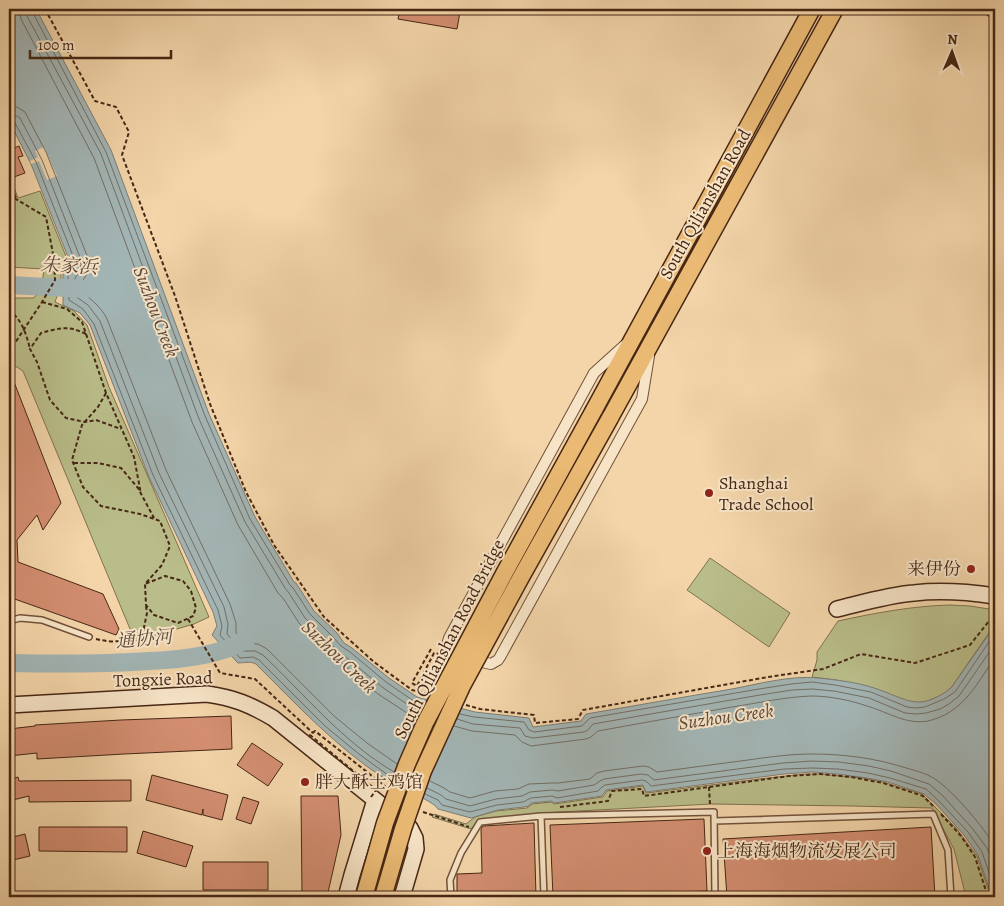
<svg xmlns="http://www.w3.org/2000/svg" width="1004" height="906" viewBox="0 0 1004 906" font-family="Alegreya,'Noto Serif SC',serif">
<style>
.green{fill:#b9bd89;stroke:#80724f}
.water{fill:#a2b5b5;stroke:#7d7c75}
.pier{fill:#f3d5a9}
.lines{fill:none;stroke-linecap:round;stroke-linejoin:round}
.shore{stroke:#746e65;stroke-width:1}
.river{stroke:#a2b5b5;stroke-width:18}
.building{fill:#d38e71;stroke:#462715}
.lane-casing{stroke:#71523a;stroke-width:8}
.street-casing{stroke:#71523a;stroke-width:12}
.secondary-casing{stroke:#462715;stroke-width:18}
.primary-casing{stroke:#462715;stroke-width:19}
.path{stroke:#462715;stroke-width:2;stroke-dasharray:4 2.5;stroke-linecap:butt}
.lane{stroke:#f7e4c7;stroke-width:5}
.street{stroke:#f7e4c7;stroke-width:10}
.secondary{stroke:#f7e4c7;stroke-width:15}
.primary{stroke:#eaba74;stroke-width:16}
.primary-bridge-casing{stroke:#462715;stroke-width:19;stroke-linecap:butt}
.path-bridge{stroke:#462715;stroke-width:2;stroke-dasharray:4 2.5;stroke-linecap:butt}
.primary-bridge{stroke:#eaba74;stroke-width:16}
.poi-dot{fill:#8f2418;stroke:#f7e4c7;stroke-width:2}
.labels{text-anchor:middle;dominant-baseline:central;stroke-width:4;stroke-linejoin:round;paint-order:stroke}
.street-label{font-size:18px;fill:#462715;stroke:#f7e4c7}
.poi-label{font-size:18px;fill:#462715;stroke:#f7e4c7;text-anchor:start}
.water-label{font-size:19px;font-style:italic;fill:#5d4a3d;stroke:#f7e4c7}
</style>
<rect width="100%" height="100%" fill="#f3d5a9"/>
<filter id="stains"><feTurbulence type="fractalNoise" baseFrequency=".004" numOctaves="4"/><feColorMatrix values="0 0 0 0 .2 0 0 0 0 .09 0 0 0 0 .02 0 0 0 .5 -.17"/></filter>
<radialGradient id="worn" r=".72"><stop offset=".6" stop-color="#630" stop-opacity="0"/><stop offset="1" stop-color="#630" stop-opacity=".3"/></radialGradient>
<path class="green" d="M9 174 18 198 40 191 67 259 61 268V285L55 302 74 311 87 325 109 387 209 617 194 624 135 641 23 371 9 362V298H33L41 292 44 269 9 267Z
M710 558 790 613 769 647 687 590Z
M950 605 970 606 995 610V628L993 627 951 688 942 695 925 702 916 703 908 702 873 688 856 684 836 680 812 677 817 660V652L838 621C875 613 912 606 950 605Z
M805 774H819L863 778 883 782 922 794 956 828 977 856 991 897H966L954 849 932 808 852 806 711 804 540 813 478 821 471 829 432 817 434 814 466 824 475 817 496 811 527 808 532 804 551 802 554 804 603 797 607 791 643 786 646 793 759 779Z"/>
<path class="water" d="M9 9H36L111 150 209 414 255 517 294 582 296 583 314 611 337 633 344 643 352 648 389 678 417 697 475 712 529 718 533 727 581 721 586 714C634 706 683 697 732 689 758 684 792 675 818 678 837 680 856 682 874 688 908 699 918 713 951 688L994 627 995 628 994 704 995 897H992L978 855 964 835 936 804 924 794 888 782 867 778 837 774 812 772 784 774 646 792 643 785 606 790 602 796 554 803 552 801 531 803 529 806 524 807 498 810 471 818 438 809C433 800 396 787 385 779 336 747 297 705 256 664 250 661 244 663 238 663L212 635 217 626 213 612 149 477 90 325 80 313 63 305V273L70 267V262L31 164 9 121Z"/>
<path class="pier" d="M44 147 57 176 47 180 39 161 31 164 30 161 38 157 35 151Z"/>
<g class="lines">
<path class="shore" d="M19 9 21 19 94 158 192 422 238 525 278 593 283 598 299 623 323 646 332 657 342 663 378 694 407 713 418 717
M26 9 27 16 101 154 199 419 245 522 285 588 289 593 305 618 329 641 337 651 346 657 382 687 411 707 421 710
M32 9 33 13 106 152 205 416 250 519 290 585 293 588 310 614 333 637 341 646 350 652 386 682 415 702 424 704
M9 106 17 107 25 112 46 152 88 258V272L82 282V292C92 300 101 307 107 319L166 470 230 604 236 623V633L245 643 258 644 267 649 334 716 367 743 397 764
M9 113 15 115 20 118 42 160 81 260 80 271 75 278V296L88 305 100 321 159 473 224 607 228 624 227 634 242 651H255L263 655C305 695 343 742 394 772
M9 120H13L15 123 36 162 75 261 74 268 68 276 69 300 83 309 94 324 153 475 218 610 222 626 220 635 240 658 253 657 259 660 325 726 359 754 392 778
M460 714 474 717 524 722 529 730 534 732 582 726 590 718 759 689 791 684 812 682 835 685 871 692 907 707 916 708 925 707 944 699 955 692 995 633
M457 719 473 724 520 728 525 736 533 738 584 732 588 730 593 724 760 695 792 690 812 689 834 691 869 698 905 713 916 714 926 713 940 709 949 704 959 696 995 644
M454 726 472 731 515 735 522 742 531 746 586 739 591 737 598 731C642 723 687 715 732 707 758 703 785 697 811 696 829 696 850 700 867 706 888 712 906 725 928 721 963 713 977 684 995 657
M430 781 444 788 450 792 470 798 495 791 518 789 529 784 552 783H558L590 779 597 773 604 771 643 766 649 767 657 772C687 768 718 764 748 760 769 757 791 754 812 754 843 754 874 758 903 767 913 770 926 773 935 779 953 791 984 827 995 847
M427 788 441 795 446 799 470 806 496 799 522 796 530 792 552 790 558 791 594 785 600 781 604 779 641 774 648 775 654 780 783 763 812 761 839 762 869 766 891 771 929 784 943 796 972 828 987 848 995 869
M425 794 438 800 442 805 470 812 497 805 523 802 531 798 552 796 557 798 598 791 602 787 605 785 642 780 646 781 651 786 784 769 812 768 838 769 868 773 890 778 926 789 939 801 968 832 982 852 995 890"/>
<path class="river" d="M9 285 86 289
M9 663C56 664 103 664 150 661 174 660 203 657 226 649 233 647 239 643 246 640"/>
</g>
<path class="building" d="M400 9H438L460 12 457 29 398 19Z
M19 146 23 156 18 157 25 173 14 177 9 164V150Z
M9 369 61 503 43 530 37 515 17 540 18 562 103 594 119 629 116 635 9 597Z
M231 716 232 749 124 754 37 759V753L9 756V729L35 726V725L121 720Z
M252 743 283 764 268 786 237 765Z
M152 775 228 795 222 820 203 815V809L202 815 146 800Z
M18 777 19 781 131 780V801L29 802V796L9 801V780Z
M301 796H338L341 835 327 897H302Z
M243 797 259 802 251 824 236 819Z
M704 819 707 891 553 897 550 825Z
M534 823 536 897H457V874L482 873 481 829 483 826Z
M39 827H127V852L39 851Z
M931 827 935 897H727L723 839Z
M143 831 193 846 186 867 137 853Z
M25 834 30 856 9 861V838Z
M203 862H268V890H203Z"/>
<g class="lines">
<defs>
<path id="lane" d="M9 621 20 618 42 620 89 637
M714 821 933 814 948 850 951 897
M451 897 450 880 461 853 480 822 541 816
M544 897 541 816 714 812 715 897"/>
<path id="street" d="M625 345 594 373 449 638C446 646 447 652 455 656L491 664 498 660 500 657 642 399 649 356"/>
<path id="secondary" d="M993 9 995 10
M837 609C862 603 888 595 914 593 941 590 968 592 995 596
M9 705 207 694C234 698 249 704 273 718L410 828 415 838 416 849 402 897
M346 897 352 875 375 800"/>
<path id="primary" d="M594 410 812 9
M610 418 835 9"/>
</defs>
<use href="#lane" class="lane-casing"/>
<use href="#street" class="street-casing"/>
<use href="#secondary" class="secondary-casing"/>
<use href="#primary" class="primary-casing"/>
<path class="path" d="M45 9 95 101 116 107 129 132 122 155 175 296 210 404 246 492 274 545 324 617 374 662 412 690 427 694
M9 182 17 200
M9 195 46 217 54 259 55 280 42 302 9 352
M42 302 67 309 82 322 106 393 134 457 141 494
M9 310C22 320 26 333 30 349
M86 334C67 325 60 328 41 333L30 349 37 362 50 400 66 418 85 422 96 420 121 429
M106 393 98 407 82 425 72 460 83 487 101 506 140 514 160 521 170 546 162 565 145 584 146 605 154 615 178 623 193 616 196 608 191 591 183 581 165 576 145 584
M74 463H98L121 468 138 488 154 518
M188 619 220 673 255 679 313 733
M96 639C117 644 125 641 143 632L147 613 146 606
M431 649 412 683 417 686 434 653 440 654
M466 705 480 709 534 715 535 723 578 719 583 710 768 677 823 669 861 654 915 663 970 645 993 616 995 618
M709 787 710 805
M560 807 608 801 612 791 642 789 644 796 789 776 820 774 851 777 883 783 923 796 934 807
M423 812 469 827
M941 814 961 836 975 857 988 897"/>
<use href="#lane" class="lane"/>
<use href="#street" class="street"/>
<use href="#secondary" class="secondary"/>
<use href="#primary" class="primary"/>
<defs>
<path id="primary-bridge" d="M364 897 385 823 407 764 425 723 505 572 594 410
M383 897 403 829 423 771 462 686 520 579 610 418"/>
</defs>
<use href="#primary-bridge" class="primary-bridge-casing"/>
<path class="path-bridge" d="M371 797 376 790 310 735 315 731 386 787"/>
<use href="#primary-bridge" class="primary-bridge"/>
</g>
<g class="poi-dot">
<circle cx="709" cy="493" r="5"/>
<circle cx="971" cy="569" r="5"/>
<circle cx="305" cy="782" r="5"/>
<circle cx="707" cy="851" r="5"/>
</g>
<g class="labels">
<g class="street-label">
<text transform="translate(705 204) rotate(-61)">South Qilianshan Road</text>
<text transform="translate(449 639) rotate(-63)">South Qilianshan Road Bridge</text>
<text transform="translate(163 679) rotate(-2)">Tongxie Road</text>
</g>
<g class="poi-label">
<text x="719" y="483">Shanghai<tspan x="719" dy="21">Trade School</tspan></text>
<text x="961" y="569" text-anchor="end">来伊份</text>
<text x="315" y="782">胖大酥士鸡馆</text>
<text x="717" y="851">上海海烟物流发展公司</text>
</g>
<g class="water-label">
<text transform="translate(69 266) rotate(3)">朱家浜</text>
<text transform="translate(156 312) rotate(69)">Suzhou Creek</text>
<text transform="translate(144 639) rotate(-5)">通协河</text>
<text transform="translate(339 657) rotate(44)">Suzhou Creek</text>
<text transform="translate(726 717) rotate(-8)">Suzhou Creek</text>
</g>
</g>
<rect width="1004" height="906" fill="none" stroke="#f3d5a9" stroke-width="30"/>
<rect x="10" y="10" width="984" height="886" fill="none" stroke="#462715" stroke-width="2.5"/>
<rect x="15" y="15" width="974" height="876" fill="none" stroke="#462715"/>
<g transform="translate(952 52) rotate(2)" stroke="#f7e4c7" stroke-width="4" paint-order="stroke">
<path d="M0-4L9 19L0 12L-9 19Z" fill="#462715"/>
<text y="-8" font-size="14" font-weight="bold" text-anchor="middle" fill="#462715">N</text>
</g>
<path d="M30 50v8h141v-8" fill="none" stroke="#462715" stroke-width="2.5"/>
<text x="38" y="50" font-size="15" fill="#462715" stroke="#f7e4c7" stroke-width="4" paint-order="stroke">100 m</text>
<rect width="100%" height="100%" filter="url(#stains)"/>
<rect width="100%" height="100%" fill="url(#worn)"/>
</svg>
